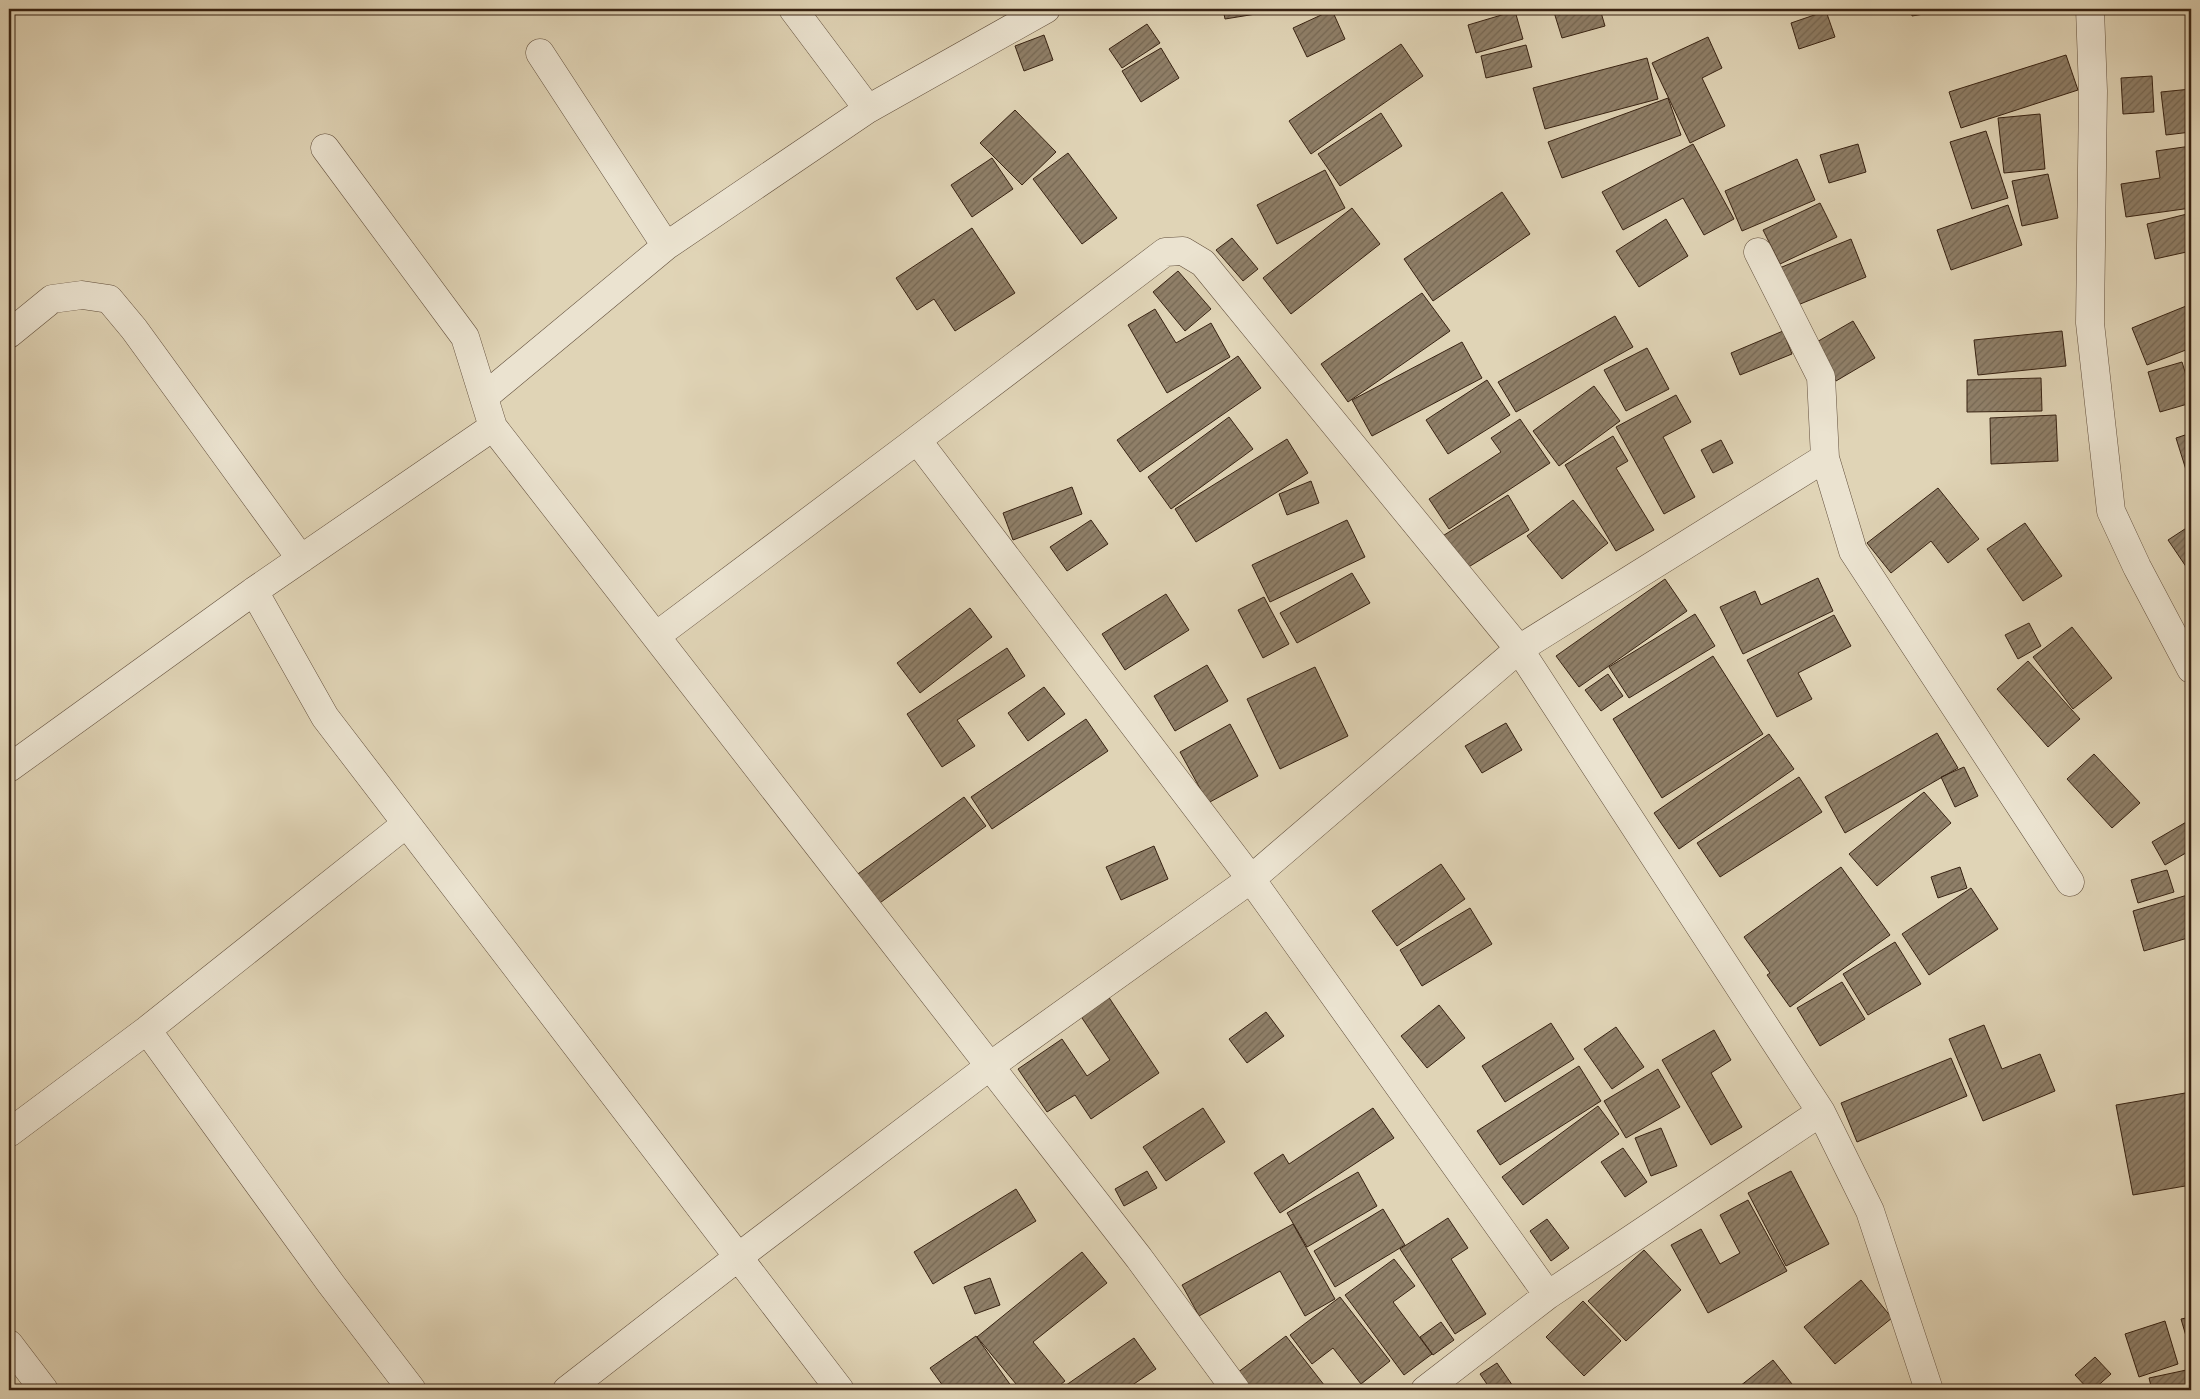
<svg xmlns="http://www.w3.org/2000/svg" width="2200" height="1399" viewBox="0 0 2200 1399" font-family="Cardo,serif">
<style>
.building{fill:url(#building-hatch);stroke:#382313}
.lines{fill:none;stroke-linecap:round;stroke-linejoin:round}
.minor-casing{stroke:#624f3c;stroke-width:29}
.minor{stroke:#ebe3d0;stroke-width:28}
</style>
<defs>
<pattern id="building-hatch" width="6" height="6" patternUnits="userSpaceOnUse" patternTransform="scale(1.25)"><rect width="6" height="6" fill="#8f7f68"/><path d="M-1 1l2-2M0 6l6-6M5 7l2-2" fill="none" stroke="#766854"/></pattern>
</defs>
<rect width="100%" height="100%" fill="#e0d4b6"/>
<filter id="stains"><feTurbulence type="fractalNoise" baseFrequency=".004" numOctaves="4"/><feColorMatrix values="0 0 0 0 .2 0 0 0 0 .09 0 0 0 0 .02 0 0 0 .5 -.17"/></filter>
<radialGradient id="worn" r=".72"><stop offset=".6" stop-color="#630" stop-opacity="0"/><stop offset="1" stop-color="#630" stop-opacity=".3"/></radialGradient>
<path class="building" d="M1223 9H1262V13L1225 19Z
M1553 9H1600L1605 26 1562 38Z
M1911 9H1953L1912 16Z
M1332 10 1345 39 1307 57 1293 28Z
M1515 11 1523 39 1476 53 1468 25Z
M1826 11 1835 37 1799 49 1791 23Z
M1147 24 1160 43 1122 68 1109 49Z
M1044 35 1053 60 1024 71 1015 46Z
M1708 37 1722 68 1702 78 1725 126 1690 143 1652 63Z
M1401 44 1423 76 1311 154 1289 121Z
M1526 45 1532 67 1486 78 1481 56Z
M1161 48 1179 78 1141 102 1122 71Z
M2066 55 2078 90 1961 128 1949 92Z
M1647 58 1658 99 1545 129 1533 88Z
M2152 76 2154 112 2123 114 2121 78Z
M2191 89V132L2166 135 2161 92Z
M1668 98 1681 135 1562 178 1548 142Z
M1015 110 1056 152 1022 185 980 143Z
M1381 113 1402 146 1340 186 1318 154Z
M2040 114 2045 169 2004 173 1998 118Z
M1986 131 2008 198 1972 209 1950 142Z
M1693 144 1734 219 1704 235 1683 198 1623 230 1602 192Z
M1858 144 1866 172 1829 183 1820 155Z
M2191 146V208L2126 217 2121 184 2160 178 2156 151Z
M1068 153 1117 218 1082 244 1033 179Z
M992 158 1013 189 972 217 951 185Z
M1797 159 1815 200 1742 231 1725 191Z
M1325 170 1345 208 1277 244 1257 205Z
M2048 174 2058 218 2022 226 2012 181Z
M1502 192 1530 234 1433 301 1404 259Z
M1820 203 1837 237 1780 264 1763 230Z
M2008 205 2022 245 1951 270 1937 230Z
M1352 208 1380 244 1291 314 1263 278Z
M2191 213V251L2155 259 2147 224Z
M1666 219 1688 256 1639 287 1616 251Z
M972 228 1015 293 955 331 934 299 917 310 896 278Z
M1232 238 1258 269 1243 281 1216 250Z
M1851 239 1866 277 1793 307 1777 269Z
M1178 271 1211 309 1185 331 1153 292Z
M1422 293 1450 331 1348 402 1321 364Z
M2191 304V348L2147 365 2132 328Z
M1155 309 1176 343 1211 323 1230 357 1167 393 1128 325Z
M1615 316 1633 347 1516 412 1498 382Z
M1853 321 1875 358 1836 381 1815 343Z
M1783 331 1792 354 1740 375 1731 353Z
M2062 331 2066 366 1978 375 1974 340Z
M1462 342 1482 378 1372 436 1352 400Z
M1647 348 1669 389 1626 411 1604 370Z
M1238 356 1261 388 1140 472 1117 440Z
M2182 362 2191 391V403L2160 412 2148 372Z
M2041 378 2042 411 1967 412V380Z
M1487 380 1510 415 1448 454 1426 420Z
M1594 386 1620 421 1559 466 1533 431Z
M1676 395 1691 422 1663 437 1695 497 1664 514 1616 427Z
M2056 415 2058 461 1991 464 1990 418Z
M1229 417 1253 449 1171 509 1148 477Z
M1520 419 1550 463 1449 529 1429 499 1501 452 1491 438Z
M2191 433V472L2187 473 2176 438Z
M1613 436 1628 461 1616 468 1654 530 1616 551 1565 465Z
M1287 439 1308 473 1196 542 1175 509Z
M1721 440 1733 463 1713 473 1701 450Z
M1311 481 1319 503 1287 515 1279 494Z
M1072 487 1082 514 1013 540 1003 513Z
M1938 488 1979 539 1948 563 1931 541 1891 573 1867 543Z
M1508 495 1529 530 1462 571 1441 537Z
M1573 500 1608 543 1562 579 1527 536Z
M1091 520 1108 544 1067 571 1050 547Z
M1347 520 1365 557 1270 602 1252 565Z
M2025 523 2062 576 2023 601 1987 549Z
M2191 525V570L2189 571 2168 540Z
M1352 573 1370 603 1297 643 1280 613Z
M1818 578 1833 611 1743 654 1720 607 1755 591 1761 605Z
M1665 579 1687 611 1579 687 1556 656Z
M1166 594 1189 630 1125 670 1102 634Z
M1264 597 1289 644 1263 658 1238 610Z
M970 608 992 637 920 693 897 663Z
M1695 614 1715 646 1629 698 1609 667Z
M1834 615 1851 646 1798 673 1812 699 1777 717 1747 660Z
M2029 623 2041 646 2018 659 2005 635Z
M2072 627 2112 678 2073 709 2033 657Z
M1007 648 1025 676 957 720 975 746 942 767 907 714Z
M1713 656 1763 734 1662 798 1613 719Z
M2028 661 2080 719 2048 747 1997 689Z
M1207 665 1228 701 1175 731 1154 696Z
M1315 667 1348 736 1280 769 1247 699Z
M1608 674 1623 696 1601 711 1585 690Z
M1044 687 1065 714 1028 741 1008 713Z
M1086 719 1108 751 992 829 971 797Z
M1506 723 1522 750 1482 773 1465 746Z
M1230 724 1258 776 1208 803 1180 752Z
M1937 733 1958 768 1845 833 1825 797Z
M1769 734 1794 769 1679 849 1654 813Z
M2094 754 2140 803 2112 828 2067 779Z
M1964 767 1978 796 1955 807 1941 777Z
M1799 777 1822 812 1720 877 1697 843Z
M1924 792 1951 823 1877 886 1849 854Z
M964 797 986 826 877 905 855 876Z
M2188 821 2191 826V850L2165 865 2152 842Z
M1154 846 1168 879 1121 900 1106 867Z
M1441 864 1465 899 1397 946 1372 911Z
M1841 867 1890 935 1790 1007 1767 975 1770 973 1744 937Z
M1960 867 1967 888 1938 898 1931 877Z
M2167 870 2174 892 2138 903 2131 880Z
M1971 888 1998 929 1929 975 1902 934Z
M2191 894V937L2144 951 2133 911Z
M1470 908 1492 944 1422 986 1400 950Z
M1895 942 1921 984 1868 1015 1843 974Z
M1842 982 1865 1019 1820 1046 1797 1008Z
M1108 996 1159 1073 1091 1119 1075 1095 1047 1112 1018 1069 1062 1039 1087 1076 1110 1060 1080 1015Z
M1439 1005 1465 1038 1427 1068 1401 1036Z
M1266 1012 1284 1036 1247 1063 1229 1039Z
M1551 1023 1574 1059 1505 1102 1482 1066Z
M1984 1025 2002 1069 2040 1054 2055 1091 1983 1121 1949 1039Z
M1616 1027 1644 1067 1612 1089 1584 1049Z
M1714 1030 1731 1060 1711 1073 1742 1127 1711 1145 1662 1060Z
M1951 1058 1967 1096 1857 1142 1841 1103Z
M1579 1066 1601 1101 1500 1165 1477 1131Z
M1658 1069 1680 1107 1626 1138 1604 1101Z
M2191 1092V1185L2133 1195 2116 1105Z
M1598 1106 1619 1134 1523 1205 1502 1177Z
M1203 1108 1225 1142 1166 1181 1143 1147Z
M1373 1108 1394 1138 1280 1213 1254 1173 1283 1154 1289 1164Z
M1661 1128 1677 1166 1651 1176 1635 1138Z
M1623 1148 1647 1182 1625 1197 1601 1162Z
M1147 1171 1157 1188 1124 1206 1115 1189Z
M1791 1171 1829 1244 1786 1266 1748 1193Z
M1358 1172 1377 1206 1307 1247 1287 1213Z
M1016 1189 1036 1221 933 1284 914 1252Z
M1748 1200 1787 1271 1708 1313 1671 1245 1701 1229 1720 1264 1740 1253 1720 1215Z
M1383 1209 1405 1245 1335 1287 1314 1251Z
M1448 1218 1468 1248 1451 1259 1486 1314 1455 1334 1400 1249Z
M1547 1219 1569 1248 1551 1261 1530 1231Z
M1293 1224 1335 1299 1305 1316 1280 1271 1199 1316 1182 1285Z
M1644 1250 1681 1290 1626 1341 1588 1301Z
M1082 1252 1107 1283 1033 1342 1065 1381 1054 1390H1021L977 1337Z
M1394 1259 1415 1286 1393 1302 1432 1354 1404 1375 1345 1295Z
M990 1278 1000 1305 975 1314 964 1287Z
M1861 1280 1892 1318 1835 1364 1804 1327Z
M1340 1297 1390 1361 1361 1384 1333 1348 1312 1364 1290 1335Z
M1583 1301 1621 1341 1584 1376 1546 1337Z
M2191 1317V1353L2181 1319Z
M2165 1321 2178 1364 2139 1377 2125 1334Z
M1441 1322 1454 1340 1433 1355 1420 1337Z
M976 1336 1014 1390H946L930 1368Z
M1286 1336 1328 1390H1279L1276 1386 1270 1390H1250L1237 1373Z
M1134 1338 1156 1369 1125 1390H1059Z
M2095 1357 2111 1374 2093 1390H2089L2075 1375Z
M1773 1360 1792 1384 1784 1390H1735Z
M1497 1363 1515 1389 1514 1390H1491L1480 1374Z
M2191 1369V1390H2152L2149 1378Z"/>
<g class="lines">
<defs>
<path id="minor" d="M2090 9 2093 91 2090 323 2111 511 2137 567 2191 669
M868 109 1046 9
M325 148 465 337 493 427 1139 1258 1236 1390
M666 246 868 109 793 9
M1758 252 1821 377 1825 458 1853 551 2070 882
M9 334 52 299 82 295 109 299 134 329 301 559
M484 397 666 246 540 53
M917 440 1165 252 1183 251 1203 263 1519 649 1821 1112 1870 1211 1929 1390
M254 591 325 717 840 1390
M656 636 917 440 1251 879 1548 1295
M9 768 254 591 493 427
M147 1030 331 1284 412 1390
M9 1133 147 1030 406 824
M9 1344 44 1390
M567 1390 737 1258 990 1066 1251 879 1519 649 1825 458
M1425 1390 1548 1295 1821 1112"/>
</defs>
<use href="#minor" class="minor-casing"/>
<use href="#minor" class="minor"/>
</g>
<rect width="2200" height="1399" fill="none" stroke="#e0d4b6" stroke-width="30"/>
<rect x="10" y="10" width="2180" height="1379" fill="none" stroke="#382313" stroke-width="2.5"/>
<rect x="15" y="15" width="2170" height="1369" fill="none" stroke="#382313"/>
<rect width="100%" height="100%" filter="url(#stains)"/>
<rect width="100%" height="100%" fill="url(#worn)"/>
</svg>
